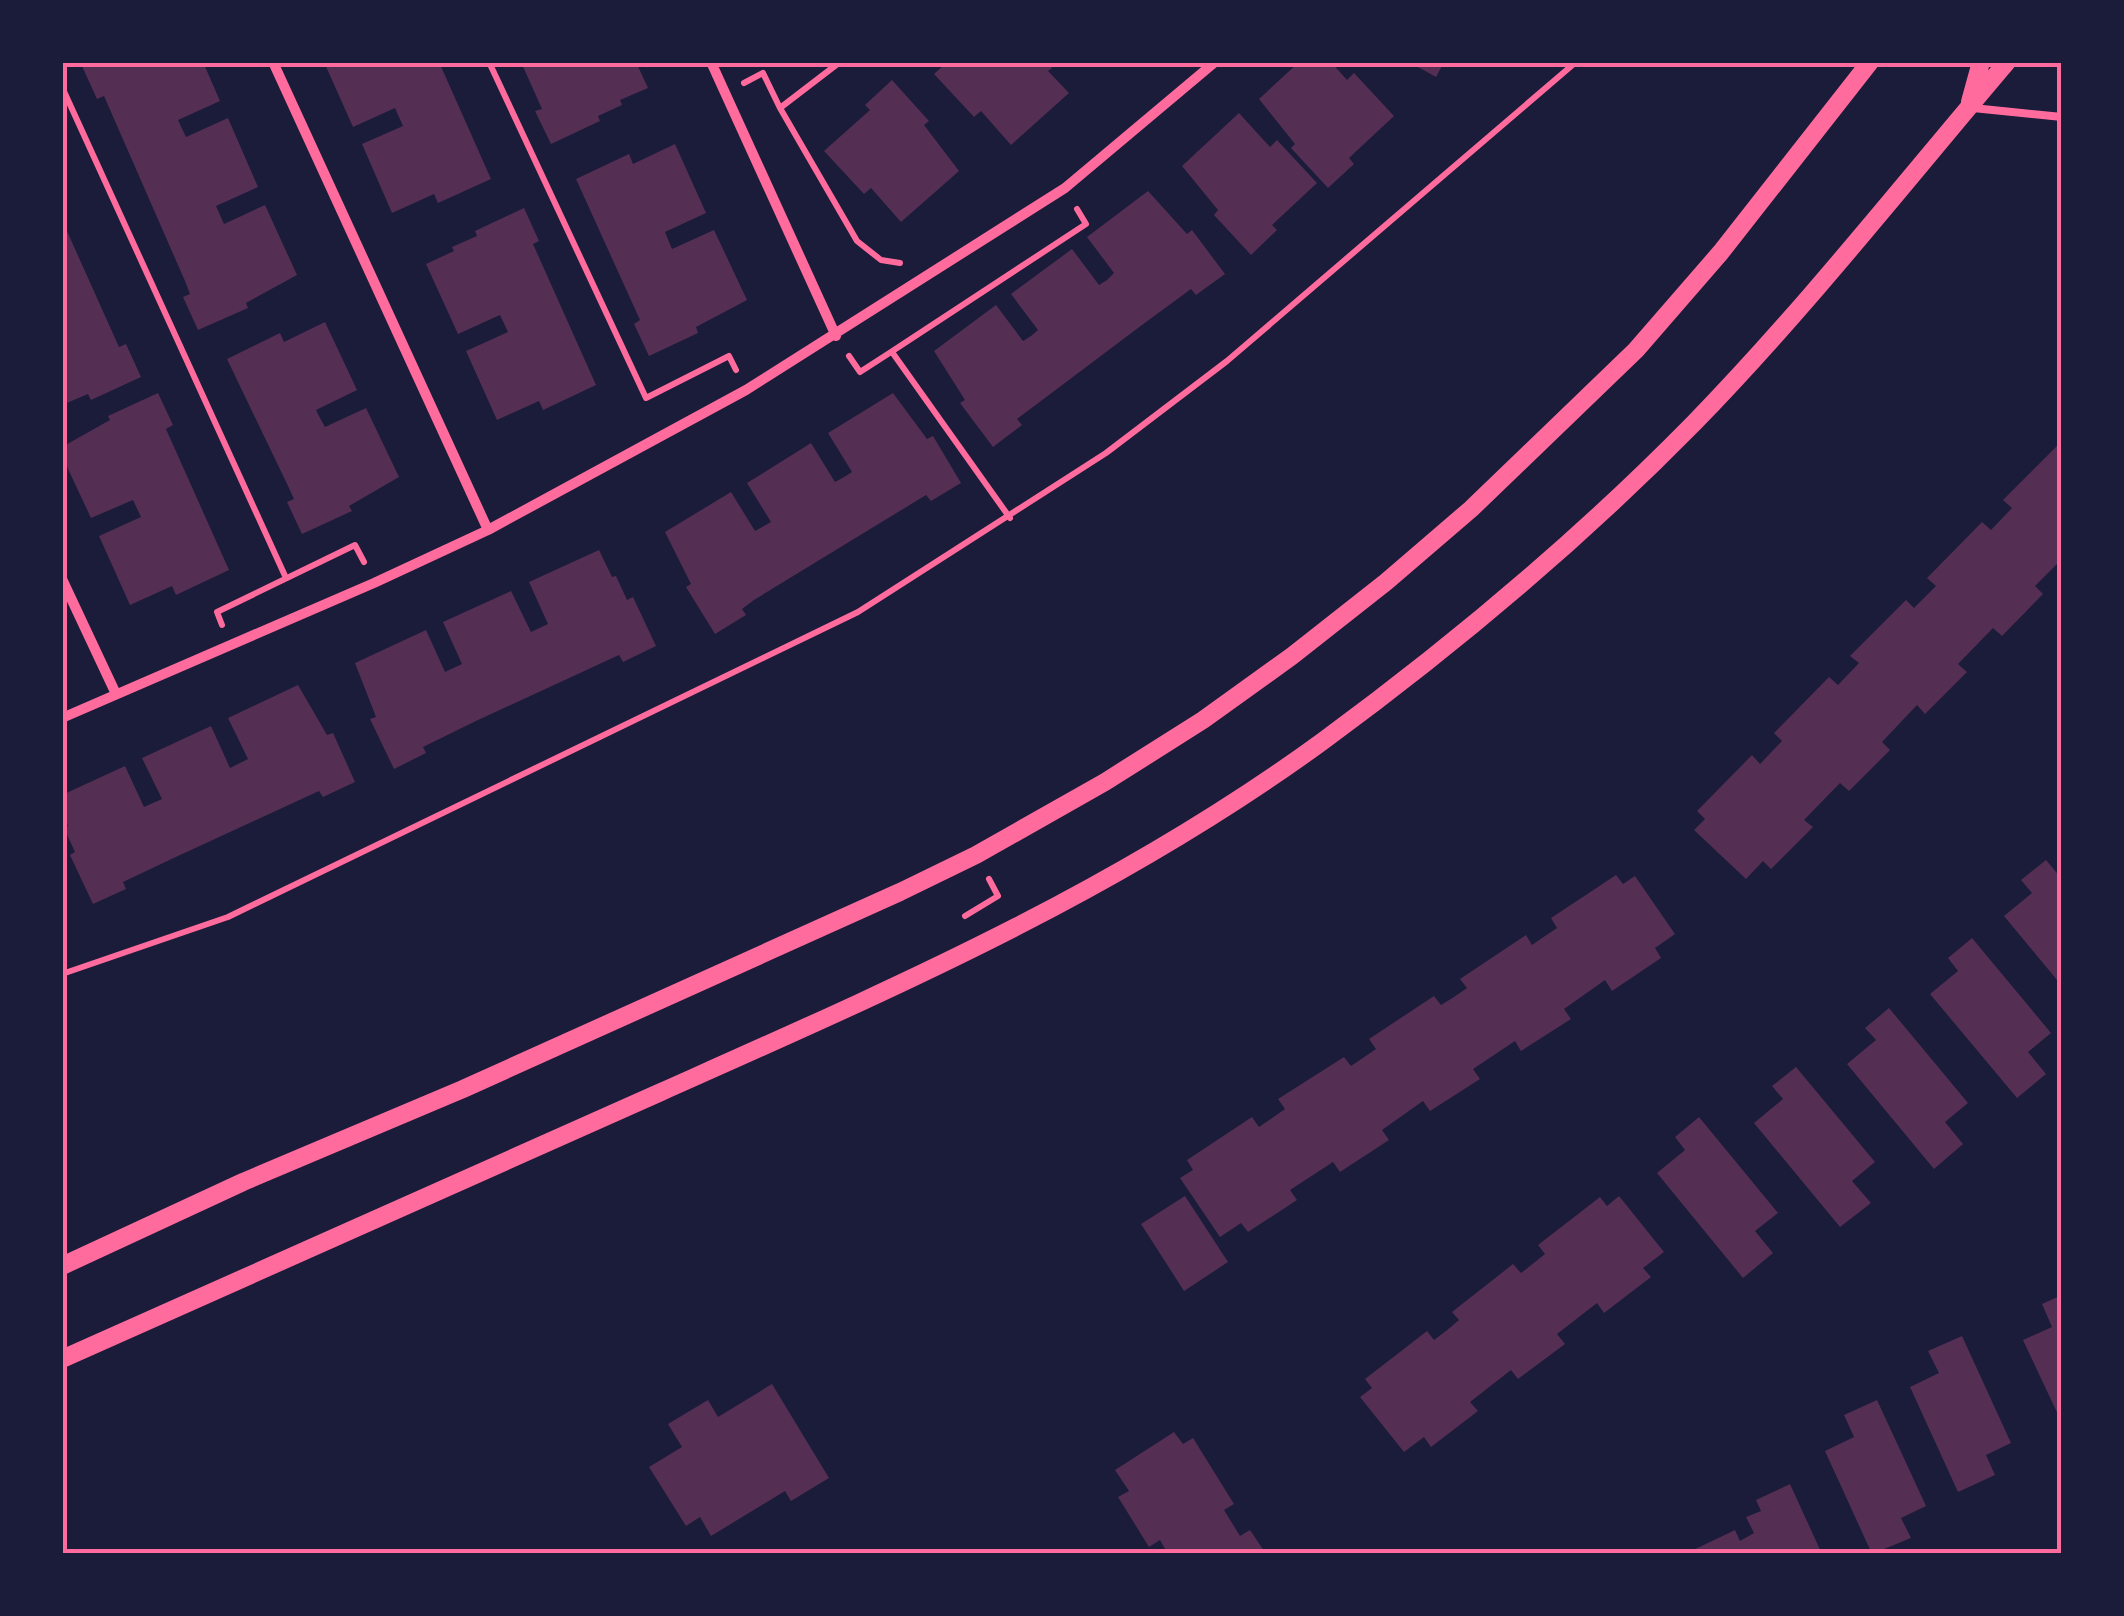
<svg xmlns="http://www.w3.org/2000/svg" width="2124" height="1616" viewBox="0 0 2124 1616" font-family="Inter,sans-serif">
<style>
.building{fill:#542f53}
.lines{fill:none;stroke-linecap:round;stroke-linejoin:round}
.path{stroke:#ff6b9d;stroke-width:6}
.service{stroke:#ff6b9d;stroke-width:8}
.minor{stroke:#ff6b9d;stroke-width:10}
.tertiary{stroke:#ff6b9d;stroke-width:18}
.neatline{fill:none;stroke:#ff6b9d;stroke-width:4}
</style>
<rect width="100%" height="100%" fill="#1b1b3a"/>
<path class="building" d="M90 62H203L220 101 178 120 186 137 228 118 258 187 216 206 224 224 265 205 297 275 246 303 248 308 198 330 183 297 190 294 185 281 104 96 97 99 82 66Z
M324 62H439L491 179 438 203 434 194 392 213 362 144 403 126 395 108 353 127Z
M521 62H636L648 88 620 100 622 105 598 116 600 121 551 144 535 111 542 109Z
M947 62H1047L1052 68 1048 71 1069 93 1011 145 981 111 974 117 934 74Z
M1299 62H1331L1347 80 1354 73 1394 116 1349 158 1354 164 1328 188 1291 148 1295 144 1259 99Z
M1409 62H1444L1436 77Z
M892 80 929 121 924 125 959 171 901 222 871 188 864 194 824 151 870 110 865 105Z
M1239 113 1270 147 1277 140 1317 183 1272 225 1277 230 1251 255 1214 215 1218 210 1182 166Z
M675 144 706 213 665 232 672 249 714 230 747 300 696 327 698 333 649 356 634 324 640 320 576 179 629 154 633 164Z
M1148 191 1187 234 1192 230 1225 274 1196 295 1191 289 1142 325 1017 419 1022 425 993 447 960 403 965 400 934 351 996 305 1023 341 1031 336 1038 330 1011 294 1072 249 1099 285 1107 280 1114 273 1087 237Z
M524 208 539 241 533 244 596 385 543 410 539 401 497 420 466 351 508 332 500 315 458 334 426 264 454 251 452 247 477 236 475 231Z
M62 220 119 347 126 344 141 377 91 400 88 394 62 405Z
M325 322 357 390 316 410 320 418 325 427 366 408 399 477 349 506 352 511 302 534 287 502 294 499 288 486 227 359 280 333 284 342Z
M158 393 173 425 166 429 229 570 176 595 172 586 130 605 99 536 141 517 133 500 91 518 62 456V447L110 420 108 416Z
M893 393 927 439 933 436 961 483 931 501 926 495 754 600 742 609 746 615 715 634 686 587 691 584 665 532 731 492 755 531 771 522 747 483 811 443 835 482 844 477 852 472 828 433Z
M2059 444 2062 447V559L2035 586 2043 594 2002 636 1993 628 1958 664 1967 672 1925 714 1917 705 1882 742 1890 750 1849 791 1840 783 1804 820 1813 827 1771 869 1763 861 1746 879 1694 830 1705 819 1697 811 1752 755 1760 764 1782 741 1774 733 1829 677 1838 685 1859 663 1850 656 1906 600 1914 608 1936 586 1927 578 1982 522 1991 530 2012 508 2003 500Z
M599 550 612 577 616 576 627 600 633 597 656 646 623 662 619 655 478 720 423 747 426 753 394 769 370 719 376 717 355 663 426 630 445 672 462 664 443 622 511 591 531 632 548 624 529 582Z
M298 685 327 735 333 733 355 782 323 797 319 791 178 856 123 882 126 889 93 904 70 855 75 852 64 828 68 826 62 814V795L125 766 144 807 162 799 142 758 211 726 230 768 248 759 228 718Z
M2046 860 2062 879V986L2004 916 2032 893 2021 880Z
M1616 875 1623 884 1635 876 1675 934 1655 948 1661 958 1612 991 1605 980 1564 1009 1571 1019 1521 1051 1515 1041 1473 1069 1480 1079 1430 1111 1423 1101 1382 1130 1389 1140 1340 1172 1333 1162 1290 1190 1297 1200 1248 1232 1241 1223 1220 1237 1180 1178 1193 1170 1187 1160 1252 1117 1259 1127 1285 1109 1278 1099 1344 1057 1351 1066 1376 1049 1369 1039 1434 996 1441 1005 1454 997 1467 988 1460 979 1526 935 1532 945 1545 936 1557 928 1551 918Z
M1972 938 2051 1033 2028 1052 2046 1074 2017 1098 1930 994 1958 971 1948 958Z
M1889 1008 1968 1103 1945 1122 1963 1144 1934 1169 1847 1064 1876 1040 1865 1028Z
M1796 1067 1875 1162 1852 1181 1871 1203 1840 1227 1754 1123 1783 1099 1772 1086Z
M1699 1117 1778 1213 1755 1231 1773 1253 1743 1278 1657 1173 1685 1150 1675 1137Z
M1185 1196 1228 1262 1184 1291 1141 1224Z
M1619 1196 1664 1252 1643 1268 1651 1277 1604 1313 1597 1303 1557 1334 1565 1344 1518 1379 1511 1370 1470 1402 1478 1411 1431 1447 1424 1437 1404 1452 1360 1397 1372 1388 1365 1379 1427 1331 1434 1340 1446 1331 1459 1320 1452 1312 1513 1264 1521 1273 1545 1254 1538 1245 1600 1197 1607 1206Z
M2062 1295V1423L2023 1340 2052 1327 2042 1304Z
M1962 1336 2011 1443 1986 1455 1995 1475 1958 1492 1910 1387 1939 1373 1928 1351Z
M772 1384 829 1478 791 1501 785 1491 711 1536 700 1517 686 1526 649 1467 682 1447 668 1424 708 1400 718 1417Z
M1877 1400 1926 1506 1901 1518 1911 1538 1872 1554 1825 1451 1854 1437 1844 1415Z
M1174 1432 1183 1444 1193 1438 1234 1504 1224 1510 1240 1536 1250 1530 1266 1554H1168L1160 1540 1149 1547 1118 1497 1129 1491 1115 1470Z
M1790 1484 1822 1554H1685L1735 1530 1740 1541 1754 1533 1746 1517 1761 1511 1756 1500Z"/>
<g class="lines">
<path class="path" d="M489 62 646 398 729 356 736 370
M744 83 763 73 780 108 840 62
M62 87 286 578
M780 108 857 241 881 260 900 263
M892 352 1010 518
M849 356 860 372 891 352 1086 224 1077 209
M222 625 217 612 355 545 364 562
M965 916 998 896 989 879
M62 974 228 917 858 612 1106 453 1227 361 1576 62"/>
<path class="service" d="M1973 108 2062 117"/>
<path class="minor" d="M273 62 488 530
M711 62 836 336
M62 579 116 694
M62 718 374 583 488 530 746 390 1065 188 1215 62"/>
<path class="tertiary" d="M1970 102 1981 62
M62 1266 243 1182 463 1089 900 892 976 855 1105 782 1203 720 1292 656 1386 582 1471 509 1636 350 1721 252 1870 62
M62 1359C263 1271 462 1181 661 1092 894 988 1116 892 1323 741 1454 645 1581 538 1694 423 1805 309 1904 183 2007 62"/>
</g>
<rect width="2124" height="1616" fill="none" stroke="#1b1b3a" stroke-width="130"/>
<rect x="65" y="65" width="1994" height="1486" class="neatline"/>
</svg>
